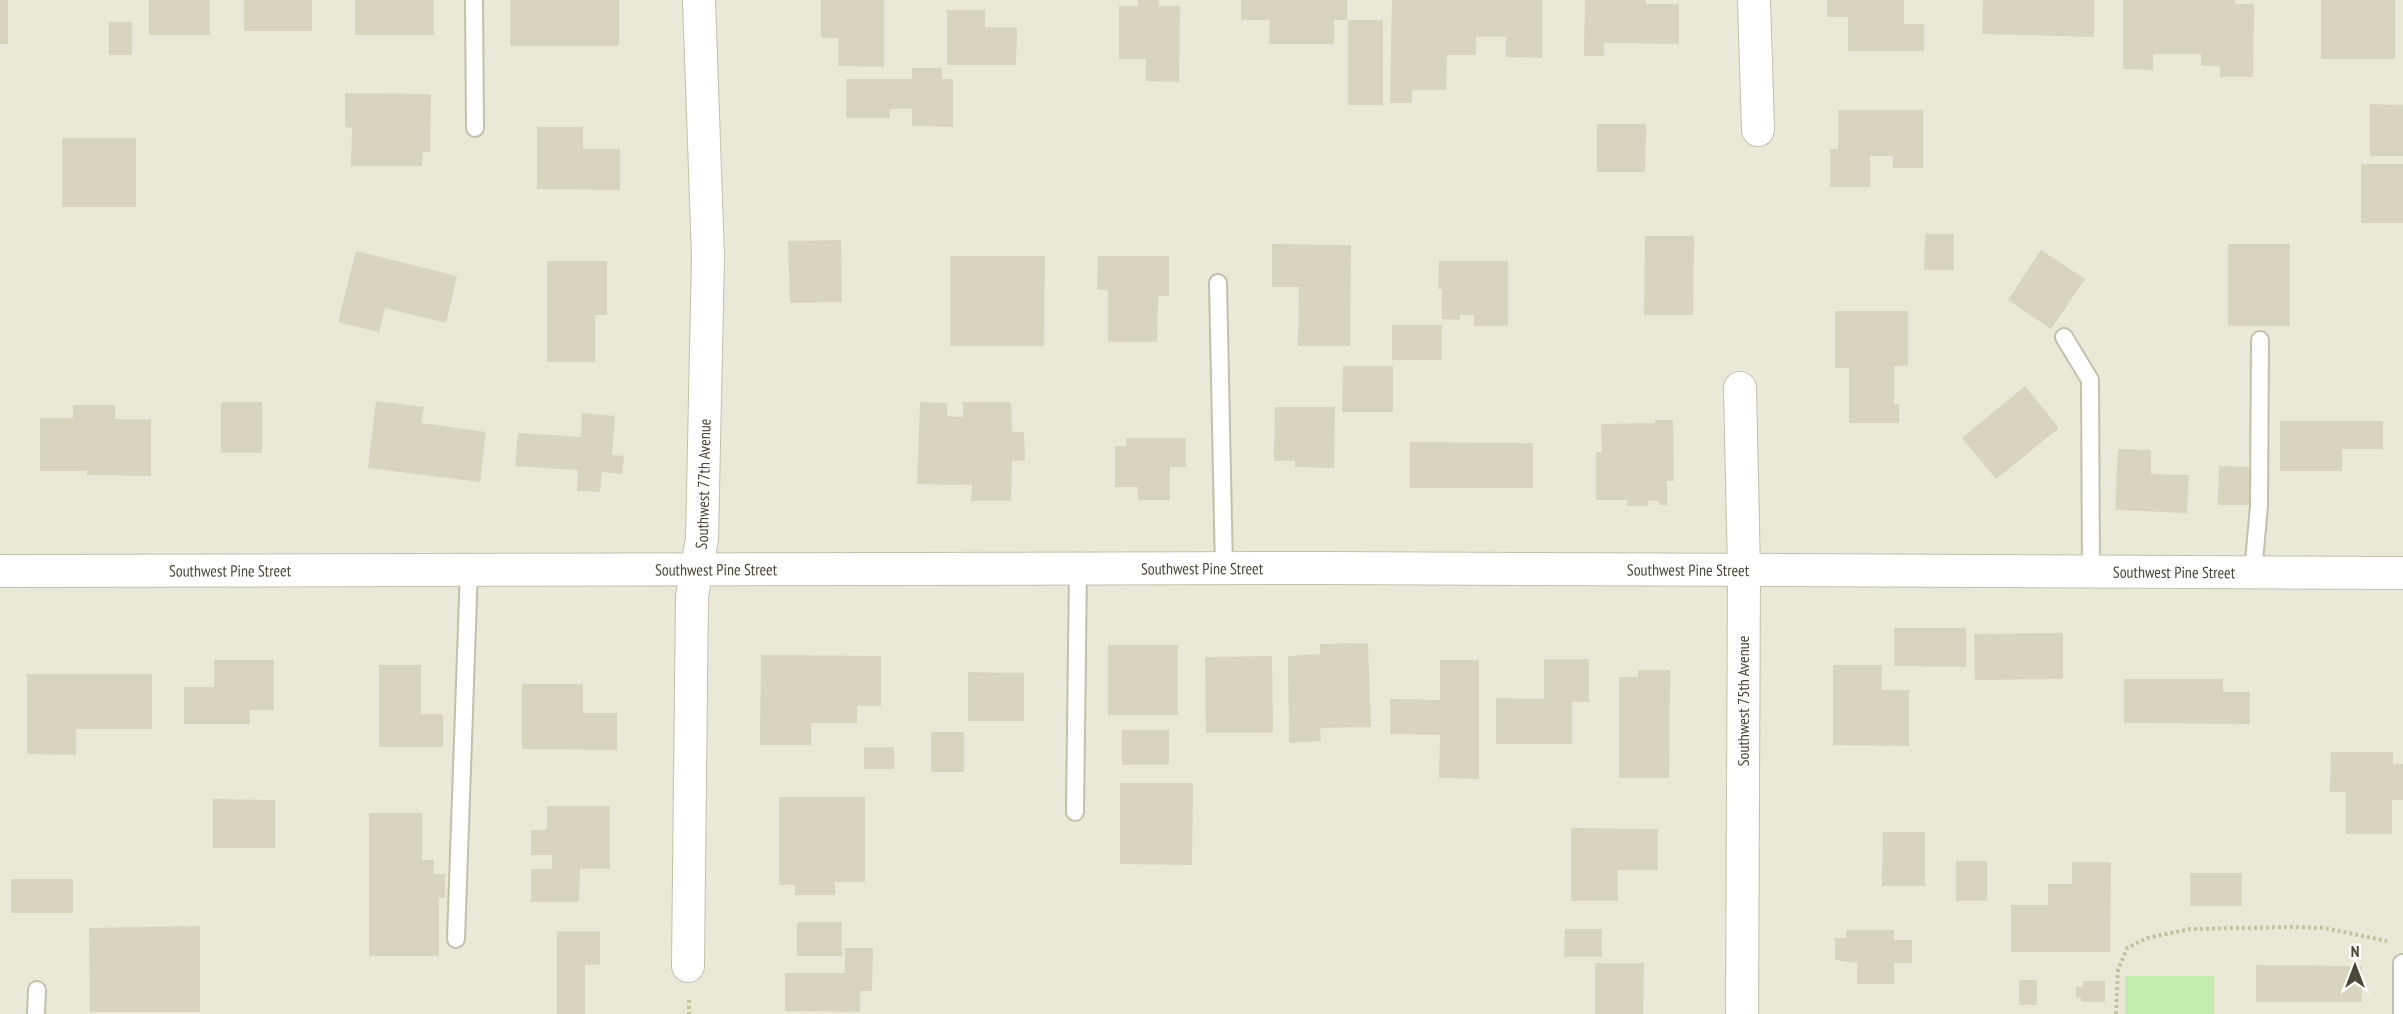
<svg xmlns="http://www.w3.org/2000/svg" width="2403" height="1014" viewBox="0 0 2403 1014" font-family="'PT Sans Narrow',sans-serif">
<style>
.residential{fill:#eae9d7}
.green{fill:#c2edaf}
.building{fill:#d8d4bd}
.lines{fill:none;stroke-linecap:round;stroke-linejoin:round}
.service-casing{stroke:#c2c0aa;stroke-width:20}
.minor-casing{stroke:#c2c0aa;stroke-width:34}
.path{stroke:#c5c19a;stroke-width:4;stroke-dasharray:3 3;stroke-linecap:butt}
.service{stroke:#fff;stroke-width:16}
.minor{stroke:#fff;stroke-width:32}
.labels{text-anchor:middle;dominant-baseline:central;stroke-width:6;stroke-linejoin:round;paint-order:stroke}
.street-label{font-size:16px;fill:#4a4736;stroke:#fff}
</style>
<rect width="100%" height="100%" fill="#f6f5e9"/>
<path class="residential" d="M0 0H2403V1014H0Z"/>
<path class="green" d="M2125 976H2214V1014H2125Z"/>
<path class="building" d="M0 0H8V44H0Z
M149 0H210V35H149Z
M244 0H312V31H244Z
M355 0H434V35H355Z
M510 0H619V46H510Z
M821 0H884V67L838 66V38H821Z
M1138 0H1159V6H1180L1179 82 1146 81V59H1119V6H1138Z
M1241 0H1347V20H1334V44H1269L1270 20H1241Z
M1392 0H1542V58L1506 57V37H1476V55H1447L1446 90H1412V103H1390Z
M1585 0H1646V4H1679V44L1604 43V56H1584Z
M1827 0H1904V24H1924V51H1848V17H1827Z
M1983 0H2094V37L1982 34Z
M2123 0H2235V4H2254L2253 77H2220V66H2201V54H2153V70L2123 69Z
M2321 0H2395V59H2321Z
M947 10H985V27H1017L1016 65H947Z
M1348 20H1383V105H1348Z
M109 22H132V55H109Z
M912 68H942V79H953V127L912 126V109H890V118H846V79H912Z
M345 93 431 94 430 152H423L422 166H351L352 128 345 127Z
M2370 104 2403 105V156H2370Z
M1838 110H1923V168H1893V156H1870V187H1830V149H1838Z
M1597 124H1646L1645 172H1597Z
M537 127H583V149H620V190L537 189Z
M62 138H136V207H62Z
M2361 164H2403V223H2361Z
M1925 234H1954V270H1924Z
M1645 236H1694L1693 315H1644Z
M841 240 842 302 790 303 788 241Z
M1272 244 1351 245 1350 346H1298L1299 287H1272Z
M2228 244H2290V326H2228Z
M2041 250 2085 279 2051 329 2008 300Z
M356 251 457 276 446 323 385 308 379 332 338 322Z
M950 256H1045L1044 346H950Z
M1098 256H1169V296H1158L1157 342H1108V290H1097Z
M547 261H607V315H595V362H547Z
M1439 261H1508V326H1474V315H1460V320L1442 319V289H1438Z
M1835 311H1908V366H1894V404H1899V423H1849V368H1835Z
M1392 325H1442V360H1392Z
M1343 366H1393V412H1342Z
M2025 386 2059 428 1996 479 1962 438Z
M376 401 424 407 421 423 486 432 480 482 368 468Z
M221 402H262V453H221Z
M920 402 947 403V416L963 417V402H1011L1012 432H1024L1025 461H1012L1011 501H971L972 485 917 484Z
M73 405H115V419H151V476L87 475V471H40V418H73Z
M1275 407H1335L1334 468 1295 467V461H1274Z
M582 413 615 416 612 455 624 456 622 474 602 472 600 492 577 491 578 470 515 466 518 433 581 437Z
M1655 420H1673L1674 481H1667V505H1659V501H1648V506H1627V500H1596V452H1602L1601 424 1655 423Z
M2280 421H2383V449H2342V471H2280Z
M1126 438H1186V467H1170V500H1138V487H1115V446H1126Z
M1410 442 1533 443V488H1410Z
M2118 449 2151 450V474L2189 475 2187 513 2115 510Z
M2219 466 2255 467V505H2218Z
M1894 628H1966V667L1894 666Z
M2063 633V679L1975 680 1974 634Z
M1368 643 1371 727 1320 728 1321 741 1289 743 1288 656 1320 654V644Z
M1108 645H1178V715H1108Z
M761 655 881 656V706H857V723H811V745H760Z
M1272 656 1273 733H1206L1205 657Z
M1544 659H1589V702H1572V744H1496V698L1544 699Z
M214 660H274V710H250V724H184V687H214Z
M1440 660H1479V779L1439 778 1440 735 1390 734V699L1440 700Z
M379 665H421V714H443V747H379Z
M1833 665H1882V690H1909V746L1833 745Z
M1638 670H1670L1669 778H1619V677H1638Z
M968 672 1024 673V721H968Z
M27 674H152V729H76V755L27 754Z
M2124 679H2223V692H2250V724L2124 723Z
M522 684H583V713H617V750L522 749Z
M1122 730H1169V765H1122Z
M931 732H964V772H931Z
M864 747H894V769H864Z
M2331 752H2393V764H2403V800H2392V834H2346V792H2330Z
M1120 783H1193L1192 865 1120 864Z
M779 797H865V882H835V895H795V885H779Z
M213 799 275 800V848H213Z
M547 806H610V869H580L579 902H531V869H552V855H531V830H547Z
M369 813H422V860H434V874H445V898H439V956H369Z
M1571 828 1658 829V870H1618V901H1571Z
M1883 832H1925V886H1882Z
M1956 861H1987V901H1956Z
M2072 862H2111L2110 952H2011V905H2048V884H2072Z
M2190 873H2242V906H2190Z
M11 879H73V913H11Z
M797 922H842V956H797Z
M200 926V1012H90L89 928Z
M1565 929H1602V957H1564Z
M1846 930H1894V940H1912V963H1894V984H1857V963L1835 960V938H1846Z
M557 931H600V965H585V1014H557Z
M845 948H873L872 991H860V1012L785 1011V973H845Z
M1595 963H1644L1643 1014H1595Z
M2256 965 2362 966V1002H2256Z
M2019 980H2037V1005H2019Z
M2083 981H2105V1002H2081V998H2076V987H2082Z"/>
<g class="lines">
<defs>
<path id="service" d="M474 0 475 128
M1218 283 1224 569
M2064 337 2090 380 2091 572
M2253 572 2259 506 2260 340
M1075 812 1078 569
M456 939 469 569
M2402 963V1014
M36 1014 37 990"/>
<g id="minor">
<path d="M1754 0 1758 130"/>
<path d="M1740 388 1744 571 1742 1014"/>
<path id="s1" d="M0 571 1325 568 2403 573"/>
<path id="s2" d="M688 966 692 596 702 539 708 256 699 0"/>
</g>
</defs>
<use href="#service" class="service-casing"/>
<use href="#minor" class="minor-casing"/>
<path class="path" d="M689 1000V1014
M2116 1014 2118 970 2127 948 2147 938 2190 929 2293 927 2324 928 2387 941"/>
<use href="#service" class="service"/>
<use href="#minor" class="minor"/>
</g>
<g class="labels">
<g class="street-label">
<text stroke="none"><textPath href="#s2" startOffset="483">Southwest 77th Avenue</textPath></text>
<text stroke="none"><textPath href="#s1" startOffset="1202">Southwest Pine Street</textPath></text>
<text stroke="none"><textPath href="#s1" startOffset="716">Southwest Pine Street</textPath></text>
<text stroke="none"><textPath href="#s1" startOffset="230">Southwest Pine Street</textPath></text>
<text stroke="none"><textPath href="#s1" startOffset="1688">Southwest Pine Street</textPath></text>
<text stroke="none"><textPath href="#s1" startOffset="2174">Southwest Pine Street</textPath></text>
<text transform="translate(1743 701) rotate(-90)">Southwest 75th Avenue</text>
</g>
</g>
<g transform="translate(2355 966)" stroke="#ffffff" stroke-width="4.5" paint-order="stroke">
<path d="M0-4.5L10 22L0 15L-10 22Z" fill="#4a4736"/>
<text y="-9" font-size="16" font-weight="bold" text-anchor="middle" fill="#4a4736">N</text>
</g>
</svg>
